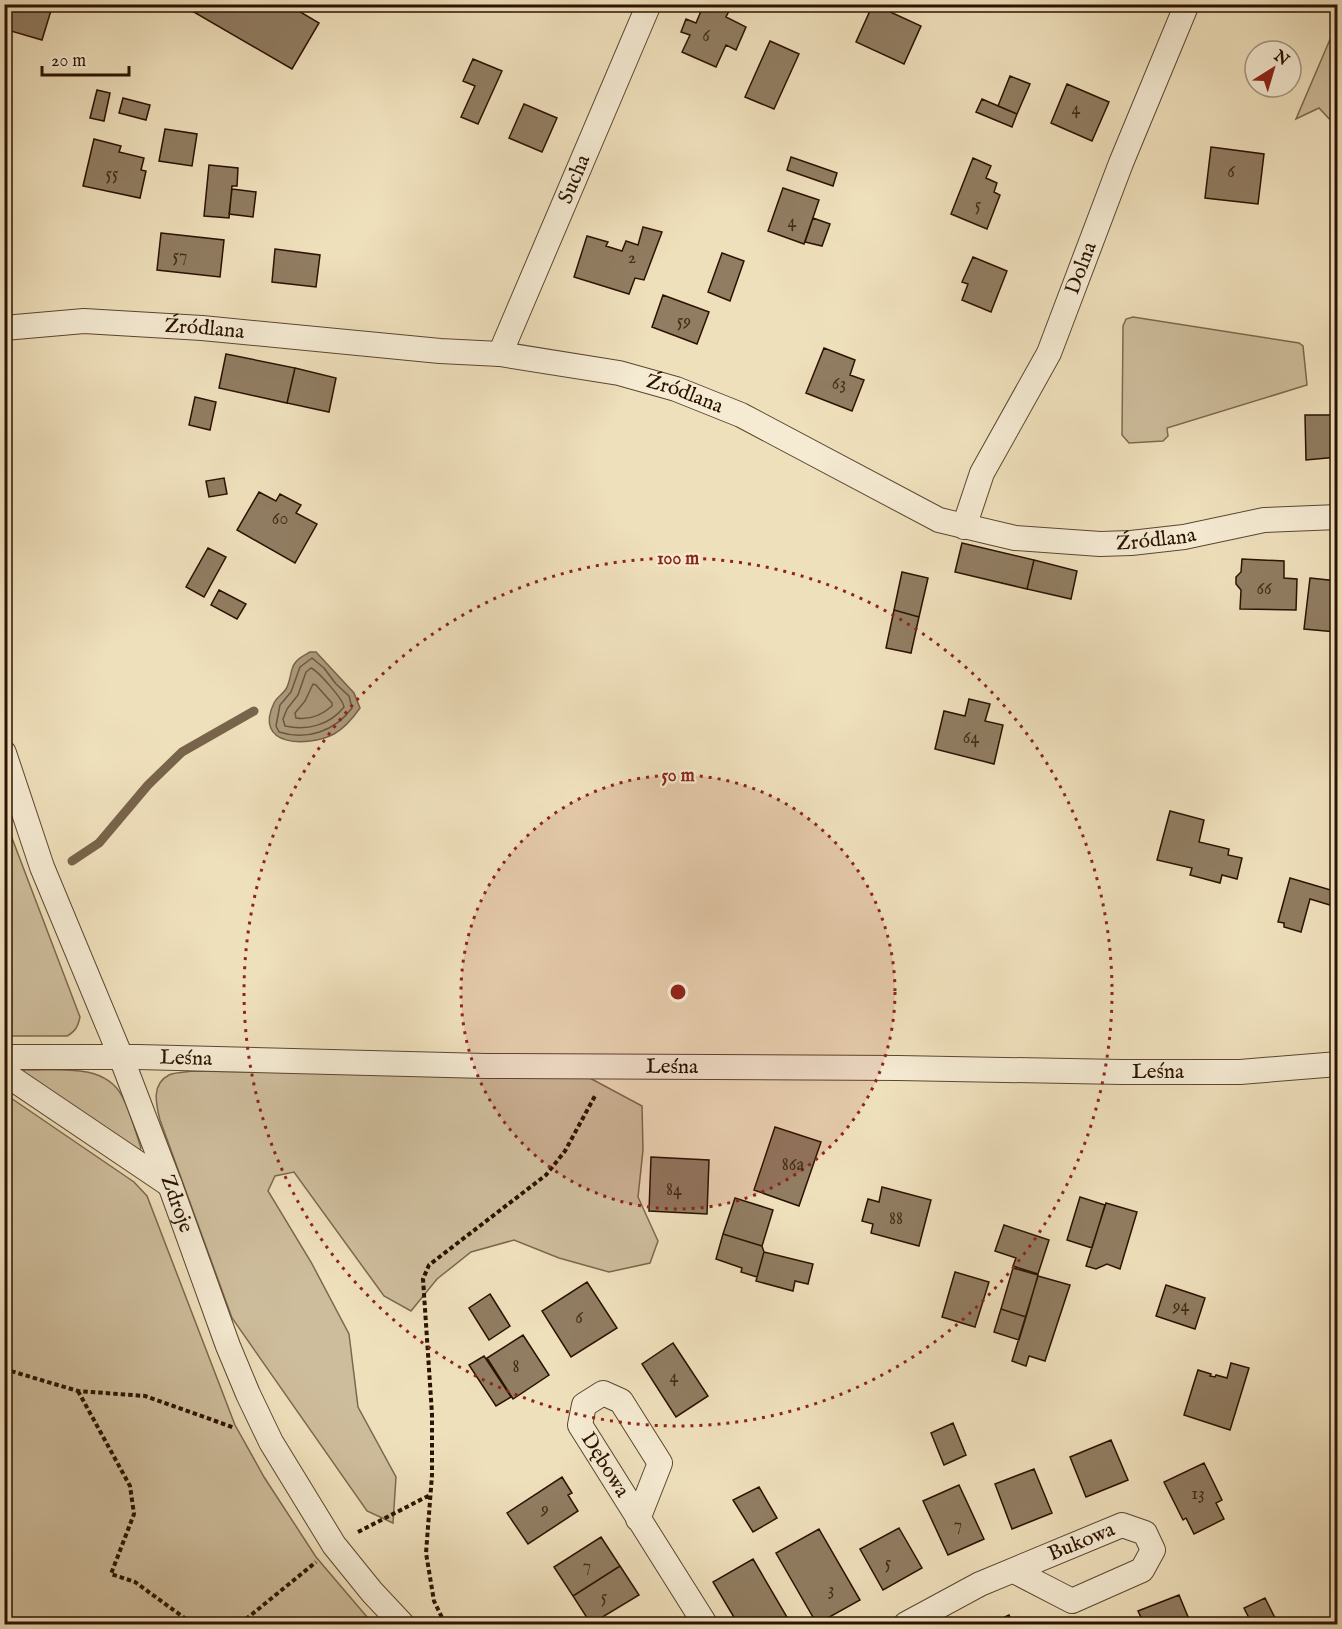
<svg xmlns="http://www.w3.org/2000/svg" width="1342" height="1629" viewBox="0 0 1342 1629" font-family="'IM FELL English',serif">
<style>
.green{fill:#cebd9c;stroke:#7c684e;stroke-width:1.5}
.water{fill:#ac9a7c;stroke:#78644a;stroke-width:1.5}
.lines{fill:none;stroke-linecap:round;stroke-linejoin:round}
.shore{stroke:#6c563e;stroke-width:1.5}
.stream{stroke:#78644a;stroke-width:9}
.building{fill:#917d62;stroke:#2b1200;stroke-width:1.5}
.street-casing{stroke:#5c462f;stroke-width:26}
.path{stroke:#2b1200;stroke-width:4;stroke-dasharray:4.5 3;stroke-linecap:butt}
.street{stroke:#f5ebd3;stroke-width:24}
.ring{fill:none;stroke:#8f2418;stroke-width:3;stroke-dasharray:3 6}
.labels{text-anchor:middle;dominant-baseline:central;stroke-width:4.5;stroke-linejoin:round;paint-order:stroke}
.number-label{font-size:18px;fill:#442d18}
.street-label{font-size:21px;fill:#2b1200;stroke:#f5ebd3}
.centre{fill:#8f2418;stroke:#f5ebd3;stroke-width:3}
.ring-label{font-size:18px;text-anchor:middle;font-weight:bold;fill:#8f2418;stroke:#f5ebd3;stroke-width:4.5;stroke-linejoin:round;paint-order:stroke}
</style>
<rect width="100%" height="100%" fill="#efe0bc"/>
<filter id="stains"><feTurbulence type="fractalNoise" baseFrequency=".00333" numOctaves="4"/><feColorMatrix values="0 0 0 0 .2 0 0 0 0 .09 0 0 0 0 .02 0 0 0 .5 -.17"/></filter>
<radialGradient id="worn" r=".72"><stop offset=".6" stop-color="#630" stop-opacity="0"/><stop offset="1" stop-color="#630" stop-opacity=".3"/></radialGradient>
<path class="green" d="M1337 23V127L1319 108 1296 119Z
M1133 317 1299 343 1303 346 1307 385 1167 428 1168 436 1163 441 1129 443 1122 435 1123 326 1126 319Z
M4 817 80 1017C78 1026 76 1031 67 1036H5Z
M24 1070C56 1071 104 1062 122 1096 129 1108 136 1133 141 1148L139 1151 24 1074Z
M194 1071 588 1077 642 1106 643 1150 638 1197 658 1241 650 1263 609 1272 559 1258 514 1240 471 1252 437 1279 411 1311 384 1296 294 1172 275 1176 268 1191 311 1262 349 1334 358 1407 396 1477 393 1523 367 1511 232 1318 160 1120C156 1104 151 1084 169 1075 175 1072 187 1072 194 1071Z
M5 1094 134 1182 147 1196 235 1425 264 1477 316 1557 373 1624H5Z"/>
<path class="water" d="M310 652H316L354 693 360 708C353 718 345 728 334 734 307 748 253 746 274 703 277 697 283 694 286 689 291 681 290 669 295 663 298 658 305 655 310 652Z"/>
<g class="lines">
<path class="shore" d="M312 658 324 668 336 684 349 696 352 708C335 731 307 741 279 732L276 726 280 705 291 692 300 667Z
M311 668C318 671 343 699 344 707 330 725 307 731 285 726L283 719 287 709 298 695 306 672Z
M313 684 316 685 332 703V706C322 715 309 720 296 718L295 713 305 701Z"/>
<path class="stream" d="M72 861 99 843 148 785 182 752 254 711
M4 873H5"/>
</g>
<path class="building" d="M4 4H53L42 40 4 29Z
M180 4H287L319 23 292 69Z
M704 4H726L731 7 726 17 746 27 736 50 726 45 716 67 682 52 690 35 681 32 686 19 696 23Z
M873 4 921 26 904 64 856 42Z
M770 41 799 54 774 109 745 97Z
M473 59 502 71 478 124 461 117 475 86 463 81Z
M1010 76 1030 84 1017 114 998 106Z
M1067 84 1109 102 1092 141 1051 123Z
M97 90 110 93 104 121 90 118Z
M123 98 150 105 146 120 119 113Z
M982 99 1017 114 1012 127 976 112Z
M524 104 557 118 542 152 509 138Z
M165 129 197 134 192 166 159 161Z
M94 139 121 146 119 152 144 158 141 170 146 171 140 198 83 186Z
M1211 147 1264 154 1258 204 1205 198Z
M791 157 837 173 833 186 787 170Z
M973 158 991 166 986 178 997 183 994 192 1000 195 987 229 951 214Z
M209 165 238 168 237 186H232L229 218 204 216Z
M783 188 819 200 804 244 768 231Z
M232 189 256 192 253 217 229 214Z
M813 218 830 224 822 246 805 242Z
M643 227 662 232 644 280 635 278 629 294 574 277 587 236 608 242 606 246 622 251 626 241 638 245Z
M161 233 224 240 220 277 157 270Z
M275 249 320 255 316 287 272 282Z
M722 253 744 261 730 301 708 292Z
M973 257 1007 271 991 312 962 300 968 284 962 282Z
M663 295 709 312 697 344 652 327Z
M824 348 855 360 850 375 864 380 852 411 806 393Z
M226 354 295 368 287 403 219 388Z
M295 368 336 378 329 412 287 403Z
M195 397 216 402 210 430 189 425Z
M1305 415H1338V457L1306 460Z
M224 478 227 494 209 497 206 481Z
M259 492 276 501 280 494 301 505 296 513 317 524 295 563 237 530Z
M962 543 1034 560 1027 589 955 572Z
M208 548 226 557 204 597 186 587Z
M1242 559 1284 561V578L1297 579 1296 610 1240 609 1241 590 1236 584V577L1241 572Z
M1034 560 1077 571 1071 599 1027 589Z
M902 572 928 578 919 617 894 610Z
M1310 578 1338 581 1336 632 1304 629Z
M219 590 246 604 237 619 211 605Z
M894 610 919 617 911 653 886 648Z
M969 699 990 704 985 721 1003 725 994 764 935 749 944 711 965 716Z
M1170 811 1204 820 1199 842 1229 849 1228 855 1242 858 1237 879 1222 875 1220 883 1190 875 1192 868 1157 860Z
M1290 878 1334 891 1330 905 1310 899 1301 932 1284 927V923L1278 922Z
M775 1127 821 1142 799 1206 754 1190Z
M651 1157 709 1160 707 1214 649 1211Z
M882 1187 931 1200 919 1246 871 1233 873 1224 862 1221 868 1199 879 1202Z
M1080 1197 1105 1205 1092 1248 1067 1240Z
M735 1198 773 1210 762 1246 723 1234Z
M1106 1203 1137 1212 1120 1269 1107 1264 1096 1269 1086 1266Z
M1004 1225 1049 1240 1038 1274 1013 1266 1016 1258 995 1251Z
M723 1234 762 1246 764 1252 757 1277 741 1272 742 1268 716 1259Z
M764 1252 813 1264 808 1284 795 1281 793 1291 756 1281Z
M1013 1268 1038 1275 1026 1317 1001 1309Z
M955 1272 989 1282 975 1327 942 1317Z
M1038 1276 1070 1285 1045 1361 1029 1356 1026 1366 1012 1361Z
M587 1282 617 1328 571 1357 542 1311Z
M1166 1285 1205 1298 1195 1329 1156 1316Z
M490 1294 510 1326 489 1340 469 1308Z
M1001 1309 1026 1317 1019 1340 994 1332Z
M523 1335 549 1375 513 1399 487 1358Z
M673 1343 708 1396 676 1417 642 1364Z
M484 1356 511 1397 496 1406 469 1365Z
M1231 1363 1249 1368 1230 1430 1184 1415 1198 1370 1211 1374 1210 1376 1215 1377 1216 1375 1227 1378Z
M953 1423 966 1455 944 1465 931 1433Z
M1111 1440 1128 1480 1086 1497 1070 1457Z
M1204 1463 1222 1500 1216 1503 1224 1519 1194 1534 1186 1518 1183 1520 1164 1482Z
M1034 1469 1052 1513 1012 1529 995 1484Z
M562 1477 572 1493 568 1495 578 1511 528 1544 507 1513Z
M959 1485 984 1539 948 1555 923 1501Z
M759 1487 777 1518 753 1532 733 1500Z
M899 1528 922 1568 883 1590 860 1549Z
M819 1529 860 1600 817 1624 776 1553Z
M601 1537 620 1566 573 1596 554 1567Z
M753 1559 791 1624H738L713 1582Z
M620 1566 639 1595 591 1624 573 1596Z
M1179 1595 1191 1624H1144L1138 1611Z
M1265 1598 1275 1618 1262 1624H1252L1244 1608Z
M1009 1615 1013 1624H990Z"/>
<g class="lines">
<defs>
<g id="street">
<path id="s1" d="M4 328 84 321 202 328 440 351 500 354 619 373 676 389 741 415 939 520 1015 538 1100 544 1131 543 1184 537 1264 520 1338 517"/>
<path id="s2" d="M500 354 649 4"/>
<path id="s3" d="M964 527 982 473 1049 353 1121 163 1187 4"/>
<path id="s4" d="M4 753 42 867 121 1057 170 1185 228 1346 248 1394 271 1442 334 1545 372 1592 402 1624"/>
<path id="s5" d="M4 1057H138L486 1066 898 1068 1122 1072H1240L1338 1064"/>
<path d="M4 1073 170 1185"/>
<path id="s6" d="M638 1519 660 1463 621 1401 603 1393 584 1405 580 1425 705 1624"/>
<path id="s7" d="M906 1624 980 1584 1122 1525 1145 1533 1153 1550 1142 1570 1072 1601 1014 1571"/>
</g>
</defs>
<use href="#street" class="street-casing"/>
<path class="path" d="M4 1369 78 1391 145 1396 235 1428
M78 1391 130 1486 134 1514 111 1574 135 1582 190 1622
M358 1532 430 1495
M188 1624 190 1622 202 1624
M240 1624 316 1562
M445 1624 434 1601 426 1553 432 1475V1414L423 1279 429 1265 546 1175 565 1151 596 1094"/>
<use href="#street" class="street"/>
</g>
<circle cx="678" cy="992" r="217" fill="#8f2418" fill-opacity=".12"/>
<g class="ring">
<circle cx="678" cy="992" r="217"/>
<circle cx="678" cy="992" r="434"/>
</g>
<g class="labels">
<g class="number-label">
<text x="706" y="36">6</text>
<text x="1076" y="109">4</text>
<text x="1231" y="172">6</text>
<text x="112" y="174">55</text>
<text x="978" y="205">5</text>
<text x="792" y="222">4</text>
<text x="180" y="256">57</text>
<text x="632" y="258">2</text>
<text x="684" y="321">59</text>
<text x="839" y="384">63</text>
<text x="280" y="519">60</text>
<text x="1264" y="589">66</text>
<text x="971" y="738">64</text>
<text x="793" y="1165">86a</text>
<text x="674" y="1190">84</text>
<text x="896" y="1219">88</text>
<text x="1181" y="1306">94</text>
<text x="579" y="1318">6</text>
<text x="516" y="1367">8</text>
<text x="674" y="1377">4</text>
<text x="1198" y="1494">13</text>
<text x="545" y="1509">9</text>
<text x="958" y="1525">7</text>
<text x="888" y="1563">5</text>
<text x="587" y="1566">7</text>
<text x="831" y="1590">3</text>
<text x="604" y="1597">5</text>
</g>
<g class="street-label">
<text stroke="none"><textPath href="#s2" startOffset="190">Sucha</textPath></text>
<text stroke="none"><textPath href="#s3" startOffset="285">Dolna</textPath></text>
<text stroke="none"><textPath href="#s1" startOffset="201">Źródlana</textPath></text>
<text stroke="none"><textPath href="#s1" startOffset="687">Źródlana</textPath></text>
<text stroke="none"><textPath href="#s1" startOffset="1191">Źródlana</textPath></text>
<text stroke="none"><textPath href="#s5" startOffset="182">Leśna</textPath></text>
<text stroke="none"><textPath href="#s5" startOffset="668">Leśna</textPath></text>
<text stroke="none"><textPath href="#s5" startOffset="1154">Leśna</textPath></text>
<text stroke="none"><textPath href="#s4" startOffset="483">Zdroje</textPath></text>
<text stroke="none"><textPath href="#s6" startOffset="243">Dębowa</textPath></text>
<text stroke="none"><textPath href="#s7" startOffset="194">Bukowa</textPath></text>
</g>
</g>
<circle cx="678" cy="992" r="9" class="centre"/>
<g class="ring-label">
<text x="678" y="564">100 m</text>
<text x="678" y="781">50 m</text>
</g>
<rect width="1342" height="1629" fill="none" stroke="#efe0bc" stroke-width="24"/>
<rect x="6" y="6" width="1330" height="1617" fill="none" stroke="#2b1200" stroke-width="3"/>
<rect x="12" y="12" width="1318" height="1605" fill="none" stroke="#2b1200" stroke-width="1.5"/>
<g transform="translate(1273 69) rotate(37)"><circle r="28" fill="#f5ebd3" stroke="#a4947f" stroke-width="1.5"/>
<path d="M0-4.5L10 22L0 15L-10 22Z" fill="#8f2418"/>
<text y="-9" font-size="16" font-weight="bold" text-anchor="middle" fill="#2b1200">N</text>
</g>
<path d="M42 66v9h87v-9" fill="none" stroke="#2b1200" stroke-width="3"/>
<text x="51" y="66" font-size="18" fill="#2b1200" stroke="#f5ebd3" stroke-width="4.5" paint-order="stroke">20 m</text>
<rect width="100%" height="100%" filter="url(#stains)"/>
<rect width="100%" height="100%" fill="url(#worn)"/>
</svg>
